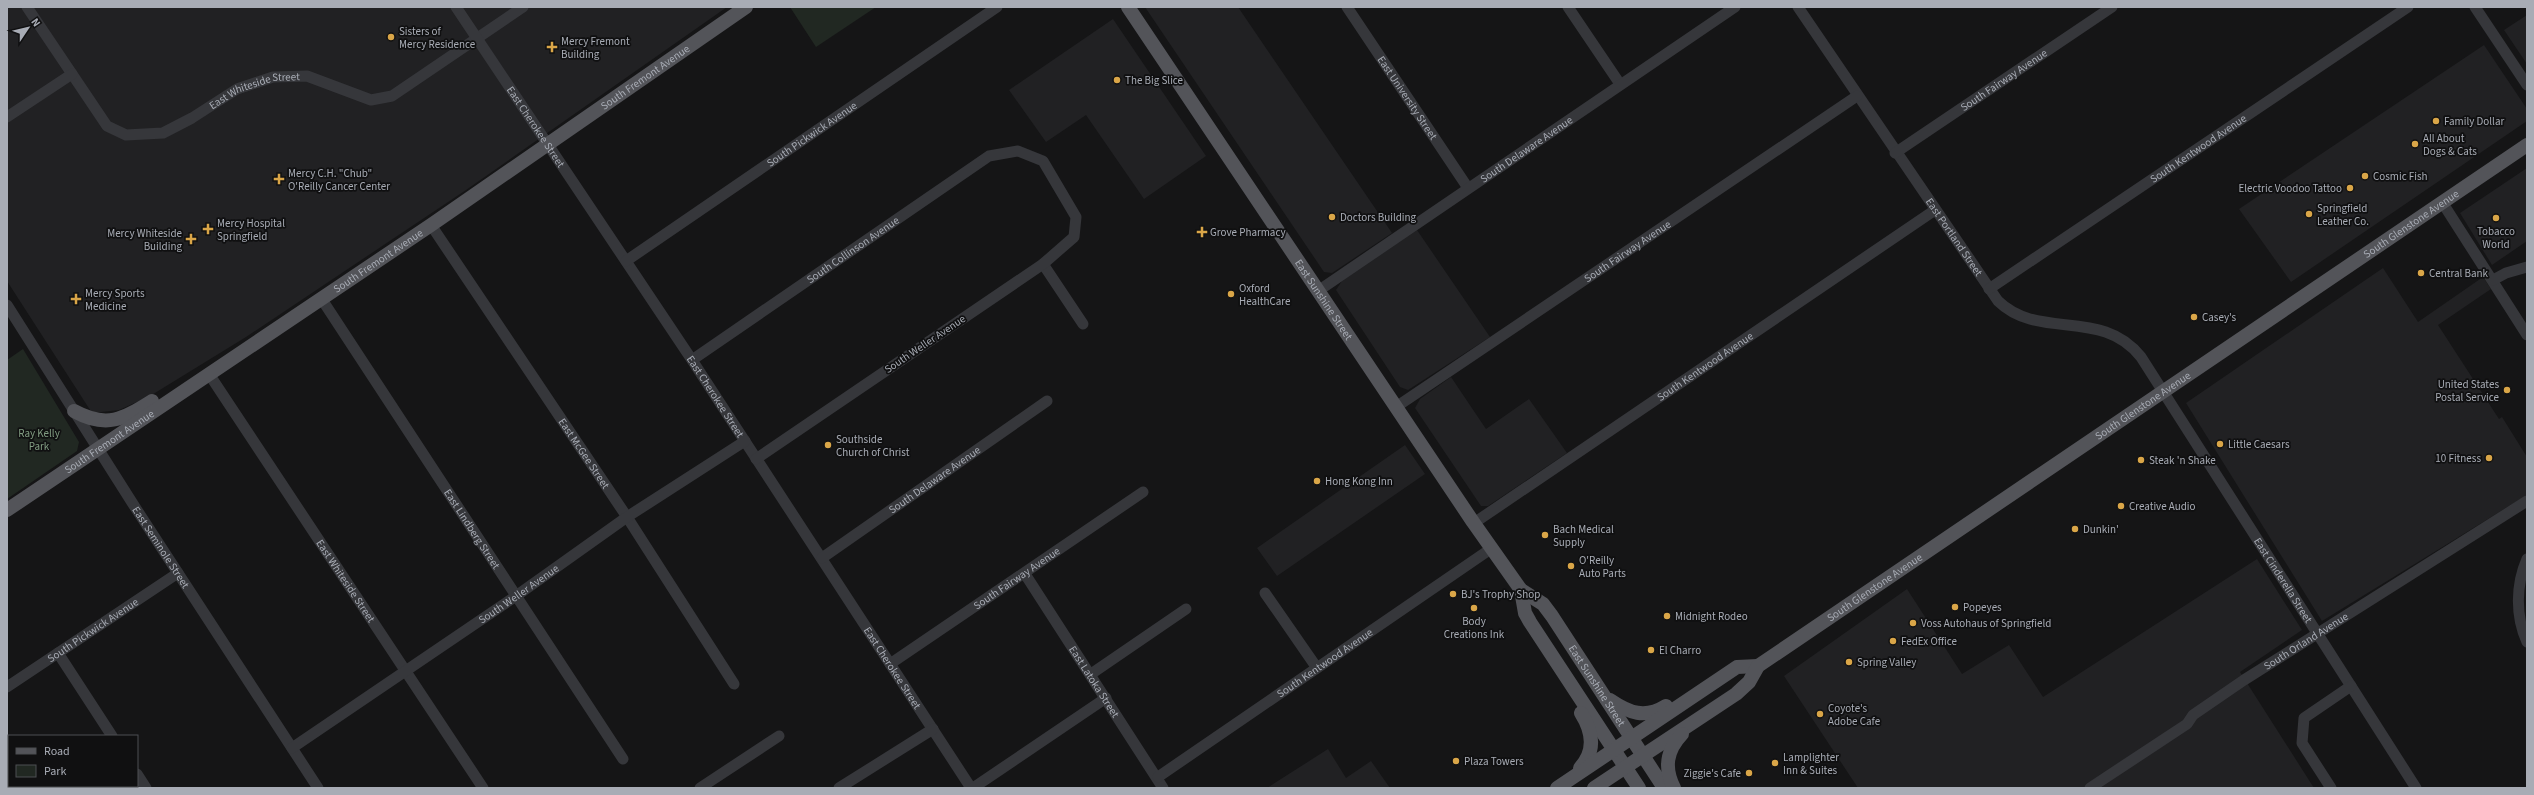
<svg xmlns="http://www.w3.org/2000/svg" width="2534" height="795" viewBox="0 0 2534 795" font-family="'Source Sans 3',sans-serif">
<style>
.built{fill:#212123}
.green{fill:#212822}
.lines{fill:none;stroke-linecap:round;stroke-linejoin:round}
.minor{stroke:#36373b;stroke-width:11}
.major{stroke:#535459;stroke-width:14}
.poi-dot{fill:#daa648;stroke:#101011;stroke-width:1.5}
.labels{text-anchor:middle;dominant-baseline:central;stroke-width:3.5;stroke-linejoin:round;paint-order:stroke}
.poi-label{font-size:11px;fill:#a8acb5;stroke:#101011;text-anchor:start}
.street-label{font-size:11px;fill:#a8acb5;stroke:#101011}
.park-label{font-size:11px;fill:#829d83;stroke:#101011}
</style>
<rect width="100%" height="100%" fill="#151516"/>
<path class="built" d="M7 7H727L466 190 246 337 150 396 119 410 92 413 7 281Z
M1145 7H1238L1392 233 1332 273 1324 272Z
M2527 15V64L2504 30Z
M1113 19 1206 156 1144 199 1086 115 1046 142 1009 90Z
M2484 45 2527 109V121L2291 282 2239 209Z
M2527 168V241L2492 265 2460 213Z
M1417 230 1490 337 1408 390 1400 387 1336 290 1342 281Z
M2383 268 2418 322 2483 277 2491 289 2438 325 2499 419 2502 417 2527 457V495L2322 621 2186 403Z
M1451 377 1486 429 1529 399 1567 453 1488 506H1481L1415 408 1420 399Z
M1405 445 1425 474 1277 576 1257 548Z
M2257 559 2302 630 2240 672 2314 788H1858L1784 676 1907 589 1962 674 2009 645 2043 697Z
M1328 749 1346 778 1371 761 1390 788H1267Z"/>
<path class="green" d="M790 7H876L816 47Z
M23 349 79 442 77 451 7 499V360Z"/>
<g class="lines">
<g class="minor">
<path id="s1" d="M27 7 107 126 126 135 163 133 192 118 237 89 273 77 307 76 371 100 392 96 523 7"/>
<path id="s2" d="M456 7 692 360 971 788"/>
<path id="s3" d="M1347 7 1468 188"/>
<path d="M1568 7 1620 84"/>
<path id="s4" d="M1798 7 1998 301C2039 341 2102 307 2141 357L2416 788"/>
<path d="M2475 7 2527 85"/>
<path d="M7 117 72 74"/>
<path id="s5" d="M1895 153 2112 7"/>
<path d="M2442 202 2527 335"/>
<path id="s6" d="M431 225 627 517 734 684"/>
<path id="s7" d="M626 261 997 7"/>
<path d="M1043 264 1083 324"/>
<path d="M2493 280 2506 273 2527 267"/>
<path id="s8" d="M1989 289 2408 7"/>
<path id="s9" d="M1318 291 1735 7"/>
<path id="s10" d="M321 298 623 759"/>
<path id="s11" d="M7 305 133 504 318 788"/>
<path id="s12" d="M692 360 989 156 1018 151 1043 161 1076 217 1074 237 1043 264 756 459"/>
<path id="s13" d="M209 374 483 788"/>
<path id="s14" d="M1396 407 1857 96"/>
<path id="s15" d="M1474 523 1935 210"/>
<path id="s16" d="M822 558 1047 401"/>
<path d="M2527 559C2516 584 2515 616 2527 642"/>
<path id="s17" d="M1025 574 1163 788"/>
<path d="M1265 593 1317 668"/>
<path d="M58 653 112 736"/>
<path id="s18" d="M890 664 1143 492"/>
<path d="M1091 674 1186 609"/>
<path id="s19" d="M7 687 178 573"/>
<path id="s20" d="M292 748 516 596 627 517 745 441"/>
<path d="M137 774 146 788"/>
<path id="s21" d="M1158 777 1492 548"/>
<path d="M700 788 779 736"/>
<path d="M839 788 933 729"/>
<path d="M973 788 1106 698"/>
<path id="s22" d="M2090 788 2187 724 2193 715 2244 680 2527 501"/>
<path d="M2331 788 2302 743 2304 718 2351 686"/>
</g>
<g class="major">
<path id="s23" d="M1128 7 1473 522 1521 590 1543 604 1552 616 1664 788"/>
<path d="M74 411C107 429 123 419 152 401"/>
<path id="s24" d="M7 510 431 225 746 7"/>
<path d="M1521 590 1525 613 1530 622 1639 788"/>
<path d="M1610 700C1629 713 1645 719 1666 706"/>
<path d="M1580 768C1596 751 1593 732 1581 713"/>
<path d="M1557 788 1737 667 1758 666"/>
<path id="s25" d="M1594 788 1736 694 1749 682 1758 666 2527 145"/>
<path d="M1674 788C1664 768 1666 751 1682 734"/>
</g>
</g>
<g class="poi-dot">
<circle cx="391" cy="37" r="4"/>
<path d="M550 41h4v4h4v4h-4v4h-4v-4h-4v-4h4z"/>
<circle cx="1117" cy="80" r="4"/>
<circle cx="2436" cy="121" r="4"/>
<circle cx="2415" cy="144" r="4"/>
<circle cx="2365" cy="176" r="4"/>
<path d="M277 173h4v4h4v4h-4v4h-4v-4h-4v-4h4z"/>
<circle cx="2350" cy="188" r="4"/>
<circle cx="2309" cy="214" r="4"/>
<circle cx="1332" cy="217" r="4"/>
<circle cx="2496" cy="218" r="4"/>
<path d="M206 223h4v4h4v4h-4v4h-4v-4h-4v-4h4z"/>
<path d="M1200 226h4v4h4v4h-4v4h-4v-4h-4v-4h4z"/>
<path d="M189 233h4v4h4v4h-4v4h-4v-4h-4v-4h4z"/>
<circle cx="2421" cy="273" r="4"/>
<circle cx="1231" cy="294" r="4"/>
<path d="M74 293h4v4h4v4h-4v4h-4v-4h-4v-4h4z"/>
<circle cx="2194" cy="317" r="4"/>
<circle cx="2507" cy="390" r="4"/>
<circle cx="2220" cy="444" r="4"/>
<circle cx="828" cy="445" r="4"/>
<circle cx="2489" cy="458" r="4"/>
<circle cx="2141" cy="460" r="4"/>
<circle cx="1317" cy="481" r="4"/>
<circle cx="2121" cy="506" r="4"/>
<circle cx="2075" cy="529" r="4"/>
<circle cx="1545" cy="535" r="4"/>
<circle cx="1571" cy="566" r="4"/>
<circle cx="1453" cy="594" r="4"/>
<circle cx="1955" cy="607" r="4"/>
<circle cx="1474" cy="608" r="4"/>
<circle cx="1667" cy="616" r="4"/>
<circle cx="1913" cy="623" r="4"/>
<circle cx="1893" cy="641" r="4"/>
<circle cx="1651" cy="650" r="4"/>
<circle cx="1849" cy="662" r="4"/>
<circle cx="1820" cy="714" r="4"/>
<circle cx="1456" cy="761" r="4"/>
<circle cx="1775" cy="763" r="4"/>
<circle cx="1749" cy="773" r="4"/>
</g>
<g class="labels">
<g class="poi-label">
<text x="399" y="31">Sisters of<tspan x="399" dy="13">Mercy Residence</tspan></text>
<text x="561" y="41">Mercy Fremont<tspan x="561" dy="13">Building</tspan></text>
<text x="1125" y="80">The Big Slice</text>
<text x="2444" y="121">Family Dollar</text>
<text x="2423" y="138">All About<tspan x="2423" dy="13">Dogs &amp; Cats</tspan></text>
<text x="288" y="173">Mercy C.H. "Chub"<tspan x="288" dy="13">O'Reilly Cancer Center</tspan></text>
<text x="2373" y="176">Cosmic Fish</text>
<text x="2342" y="188" text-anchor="end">Electric Voodoo Tattoo</text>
<text x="2317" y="208">Springfield<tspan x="2317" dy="13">Leather Co.</tspan></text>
<text x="1340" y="217">Doctors Building</text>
<text x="217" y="223">Mercy Hospital<tspan x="217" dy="13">Springfield</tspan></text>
<text x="2496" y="231" text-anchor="middle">Tobacco<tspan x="2496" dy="13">World</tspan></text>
<text x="1210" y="232">Grove Pharmacy</text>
<text x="182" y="233" text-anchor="end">Mercy Whiteside<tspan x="182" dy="13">Building</tspan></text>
<text x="2429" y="273">Central Bank</text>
<text x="1239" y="288">Oxford<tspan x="1239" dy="13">HealthCare</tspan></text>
<text x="85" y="293">Mercy Sports<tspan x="85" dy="13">Medicine</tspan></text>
<text x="2202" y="317">Casey's</text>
<text x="2499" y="384" text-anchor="end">United States<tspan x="2499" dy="13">Postal Service</tspan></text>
<text x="836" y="439">Southside<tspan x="836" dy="13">Church of Christ</tspan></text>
<text x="2228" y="444">Little Caesars</text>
<text x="2481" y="458" text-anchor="end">10 Fitness</text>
<text x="2149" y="460">Steak 'n Shake</text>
<text x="1325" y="481">Hong Kong Inn</text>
<text x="2129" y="506">Creative Audio</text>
<text x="1553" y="529">Bach Medical<tspan x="1553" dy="13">Supply</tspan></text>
<text x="2083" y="529">Dunkin'</text>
<text x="1579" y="560">O'Reilly<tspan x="1579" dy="13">Auto Parts</tspan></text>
<text x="1461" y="594">BJ's Trophy Shop</text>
<text x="1963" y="607">Popeyes</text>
<text x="1675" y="616">Midnight Rodeo</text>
<text x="1474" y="621" text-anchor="middle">Body<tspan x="1474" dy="13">Creations Ink</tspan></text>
<text x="1921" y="623">Voss Autohaus of Springfield</text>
<text x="1901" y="641">FedEx Office</text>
<text x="1659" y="650">El Charro</text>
<text x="1857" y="662">Spring Valley</text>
<text x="1828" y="708">Coyote's<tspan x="1828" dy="13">Adobe Cafe</tspan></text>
<text x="1783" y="757">Lamplighter<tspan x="1783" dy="13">Inn &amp; Suites</tspan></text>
<text x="1464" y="761">Plaza Towers</text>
<text x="1741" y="773" text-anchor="end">Ziggie's Cafe</text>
</g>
<g class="street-label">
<text stroke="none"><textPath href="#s24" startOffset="771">South Fremont Avenue</textPath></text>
<text stroke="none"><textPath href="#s5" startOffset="131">South Fairway Avenue</textPath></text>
<text stroke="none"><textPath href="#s1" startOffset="304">East Whiteside Street</textPath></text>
<text stroke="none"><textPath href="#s3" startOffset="109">East University Street</textPath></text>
<text stroke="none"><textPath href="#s2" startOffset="144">East Cherokee Street</textPath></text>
<text stroke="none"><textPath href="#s7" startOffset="225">South Pickwick Avenue</textPath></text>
<text stroke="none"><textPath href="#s9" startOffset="252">South Delaware Avenue</textPath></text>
<text stroke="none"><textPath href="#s8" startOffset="252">South Kentwood Avenue</textPath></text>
<text stroke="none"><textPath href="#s25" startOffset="995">South Glenstone Avenue</textPath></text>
<text stroke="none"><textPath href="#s4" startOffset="278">East Portland Street</textPath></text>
<text stroke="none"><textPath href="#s12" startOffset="195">South Collinson Avenue</textPath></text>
<text stroke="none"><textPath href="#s14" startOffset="279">South Fairway Avenue</textPath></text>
<text stroke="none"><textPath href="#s24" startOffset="447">South Fremont Avenue</textPath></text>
<text stroke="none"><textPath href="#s23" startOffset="352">East Sunshine Street</textPath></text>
<text transform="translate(925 344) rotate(-34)">South Weller Avenue</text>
<text stroke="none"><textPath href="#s15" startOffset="279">South Kentwood Avenue</textPath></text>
<text stroke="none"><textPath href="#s2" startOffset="468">East Cherokee Street</textPath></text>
<text stroke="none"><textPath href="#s25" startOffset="671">South Glenstone Avenue</textPath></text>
<text stroke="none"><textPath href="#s24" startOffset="123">South Fremont Avenue</textPath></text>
<text stroke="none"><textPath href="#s6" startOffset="275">East McGee Street</textPath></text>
<text stroke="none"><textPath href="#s16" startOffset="137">South Delaware Avenue</textPath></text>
<text stroke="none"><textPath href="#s10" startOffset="276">East Lindberg Street</textPath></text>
<text stroke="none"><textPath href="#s11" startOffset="287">East Seminole Street</textPath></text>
<text stroke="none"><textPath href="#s18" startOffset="153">South Fairway Avenue</textPath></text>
<text stroke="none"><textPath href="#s4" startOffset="778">East Cinderella Street</textPath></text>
<text stroke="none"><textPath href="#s13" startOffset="248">East Whiteside Street</textPath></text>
<text stroke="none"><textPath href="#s25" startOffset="347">South Glenstone Avenue</textPath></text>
<text stroke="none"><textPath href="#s20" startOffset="274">South Weller Avenue</textPath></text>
<text stroke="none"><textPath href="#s19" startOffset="103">South Pickwick Avenue</textPath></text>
<text stroke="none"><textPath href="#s22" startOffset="262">South Orland Avenue</textPath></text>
<text stroke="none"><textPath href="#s21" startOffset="202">South Kentwood Avenue</textPath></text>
<text stroke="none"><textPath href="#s2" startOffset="792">East Cherokee Street</textPath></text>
<text stroke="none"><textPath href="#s17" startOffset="128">East Latoka Street</textPath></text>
<text stroke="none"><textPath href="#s23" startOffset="827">East Sunshine Street</textPath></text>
</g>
<g class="park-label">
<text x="39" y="433">Ray Kelly<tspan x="39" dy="13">Park</tspan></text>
</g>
</g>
<rect width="2534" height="795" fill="none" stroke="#a8acb5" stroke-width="16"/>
<rect x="8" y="735" width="130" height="52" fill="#101011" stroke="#4d4e53"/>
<rect x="16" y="748" width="20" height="6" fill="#535459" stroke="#4d4e53"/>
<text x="44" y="755" font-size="12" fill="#a8acb5">Road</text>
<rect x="16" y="765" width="20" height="12" fill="#212822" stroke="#4d4e53"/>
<text x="44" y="775" font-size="12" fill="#a8acb5">Park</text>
<g transform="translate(28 28) rotate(55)" stroke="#101011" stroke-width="3" paint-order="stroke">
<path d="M0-3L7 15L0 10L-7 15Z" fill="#a8acb5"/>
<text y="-6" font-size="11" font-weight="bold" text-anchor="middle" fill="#a8acb5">N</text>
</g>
</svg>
